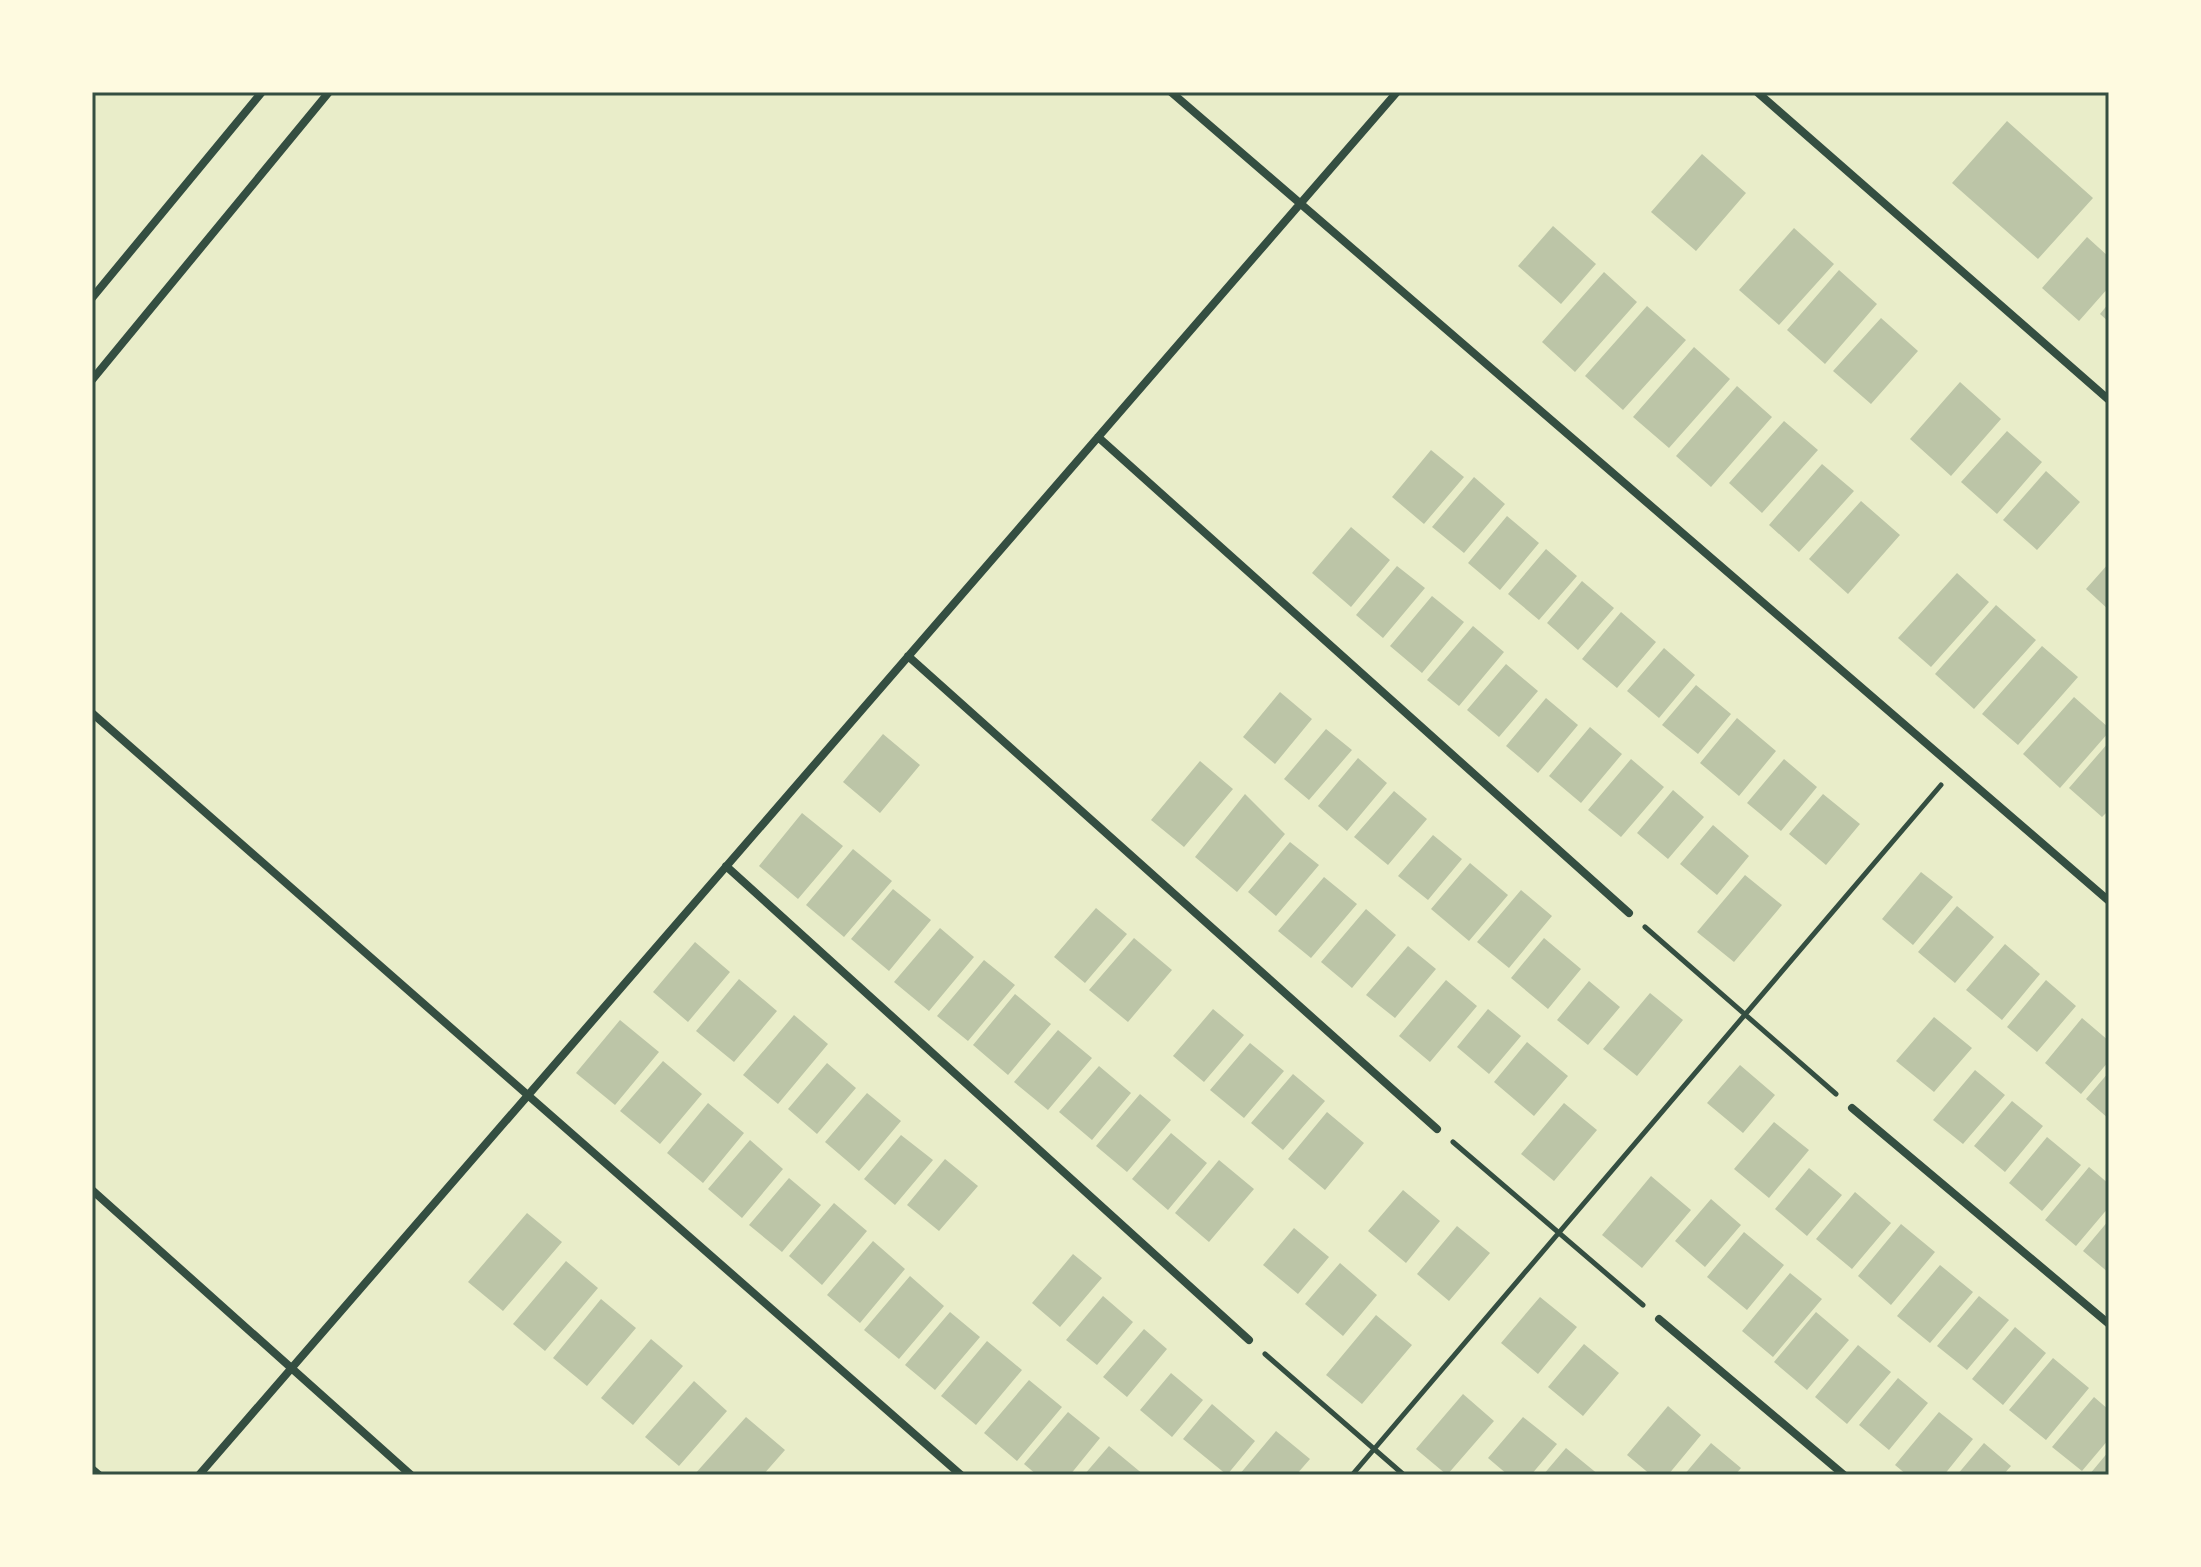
<svg xmlns="http://www.w3.org/2000/svg" width="2201" height="1567" viewBox="0 0 2201 1567" font-family="Montserrat,sans-serif">
<style>
.building{fill:#bcc5a7}
.lines{fill:none;stroke-linecap:round;stroke-linejoin:round}
.path{stroke:#344e41;stroke-width:5}
.minor{stroke:#344e41;stroke-width:8}
.neatline{fill:none;stroke:#344e41;stroke-width:3}
</style>
<rect width="100%" height="100%" fill="#e9edc9"/>
<path class="building" d="M2007 121 2093 198 2038 259 1952 183Z
M1702 154 1746 193 1696 251 1651 212Z
M1553 226 1596 264 1561 304 1518 266Z
M1794 228 1834 264 1779 325 1739 290Z
M2087 237 2109 257V287L2079 321 2042 288Z
M1839 270 1877 304 1825 364 1787 330Z
M1604 272 1637 302 1575 372 1542 342Z
M2109 303V322L2100 314Z
M1647 306 1686 340 1623 410 1585 376Z
M1881 318 1918 351 1871 404 1833 371Z
M1694 347 1730 379 1669 448 1633 417Z
M1960 382 2001 419 1951 476 1910 439Z
M1737 386 1772 417 1711 487 1676 456Z
M1784 421 1818 450 1762 513 1729 483Z
M2007 431 2042 462 1997 514 1961 482Z
M1431 450 1464 477 1424 524 1392 497Z
M1822 464 1854 491 1799 552 1769 525Z
M2046 471 2080 502 2037 550 2003 520Z
M1474 477 1505 504 1464 553 1432 527Z
M1861 501 1900 535 1848 594 1809 559Z
M1507 516 1539 543 1500 590 1468 563Z
M1351 527 1390 560 1351 607 1312 573Z
M1546 549 1577 576 1539 620 1508 594Z
M2109 563V610L2086 589Z
M1397 566 1425 588 1383 638 1356 615Z
M1957 573 1989 602 1931 667 1898 638Z
M1582 581 1614 608 1578 650 1547 623Z
M1432 596 1464 622 1422 673 1390 646Z
M1996 605 2036 640 1974 709 1935 674Z
M1621 612 1656 642 1617 688 1582 659Z
M1473 626 1504 652 1459 706 1427 680Z
M2042 646 2078 677 2018 745 1982 714Z
M1664 648 1695 675 1659 718 1627 691Z
M1506 664 1538 691 1499 737 1467 710Z
M1696 685 1731 714 1698 754 1662 725Z
M1280 692 1312 719 1275 764 1243 737Z
M2074 697 2109 728V732L2060 788 2023 754Z
M1546 698 1578 725 1538 773 1506 746Z
M1737 718 1776 751 1739 796 1700 763Z
M1590 727 1622 754 1581 803 1549 776Z
M1326 729 1352 750 1309 800 1284 779Z
M883 734 920 765 880 813 843 782Z
M2109 742V810L2102 817 2069 788Z
M1358 758 1387 783 1347 831 1318 806Z
M1631 759 1664 787 1621 837 1588 810Z
M1784 759 1817 787 1781 831 1747 803Z
M1200 761 1233 789 1184 847 1151 820Z
M1673 790 1704 817 1668 859 1637 833Z
M1394 791 1427 819 1388 865 1354 837Z
M1245 794 1285 834 1237 892 1195 857Z
M1823 794 1860 824 1826 865 1789 834Z
M802 813 843 846 798 899 759 866Z
M1713 825 1749 856 1717 895 1680 864Z
M1433 835 1462 859 1428 900 1398 876Z
M1290 842 1319 865 1276 916 1248 892Z
M853 849 892 881 844 937 806 905Z
M1470 863 1508 895 1469 941 1431 909Z
M1921 872 1953 897 1913 945 1882 919Z
M1745 875 1782 905 1734 962 1697 932Z
M1324 877 1357 904 1311 958 1278 931Z
M893 889 931 920 889 971 851 939Z
M1521 890 1552 916 1509 968 1477 942Z
M1957 906 1994 937 1955 983 1918 952Z
M1096 908 1127 934 1085 983 1054 957Z
M1366 909 1396 935 1352 988 1321 962Z
M940 928 974 957 929 1011 894 982Z
M1134 938 1172 970 1128 1022 1089 990Z
M1544 938 1581 969 1548 1009 1511 978Z
M695 942 730 972 688 1022 653 992Z
M2005 944 2040 974 2002 1020 1966 990Z
M1408 946 1436 969 1395 1018 1366 995Z
M984 960 1015 985 968 1041 937 1016Z
M739 979 777 1011 734 1062 696 1031Z
M1446 980 1477 1006 1430 1062 1399 1036Z
M2046 980 2076 1006 2037 1052 2007 1027Z
M1589 981 1620 1007 1588 1045 1557 1020Z
M1650 993 1683 1020 1637 1076 1603 1049Z
M1015 994 1051 1024 1008 1075 973 1045Z
M1213 1009 1244 1035 1204 1082 1173 1056Z
M1488 1009 1521 1036 1489 1074 1457 1047Z
M794 1015 828 1044 778 1104 743 1075Z
M1934 1017 1972 1048 1934 1092 1896 1061Z
M2082 1018 2109 1041V1061L2081 1094 2045 1063Z
M620 1020 659 1052 615 1105 576 1073Z
M1058 1030 1092 1058 1048 1110 1014 1082Z
M1527 1042 1568 1076 1534 1116 1494 1082Z
M1250 1043 1284 1071 1244 1118 1210 1090Z
M663 1061 702 1094 660 1144 620 1111Z
M827 1063 856 1088 817 1134 788 1109Z
M1740 1065 1775 1095 1743 1133 1707 1103Z
M1099 1066 1131 1093 1092 1140 1059 1112Z
M1975 1070 2005 1095 1963 1144 1933 1120Z
M2109 1072V1119L2086 1099Z
M1293 1074 1325 1101 1283 1150 1251 1123Z
M867 1093 901 1121 859 1171 825 1142Z
M1140 1094 1171 1120 1127 1172 1096 1146Z
M2012 1101 2043 1126 2005 1172 1974 1146Z
M708 1103 744 1133 703 1183 667 1153Z
M1564 1103 1597 1130 1554 1181 1521 1154Z
M1327 1112 1364 1143 1325 1190 1288 1159Z
M1774 1122 1809 1150 1769 1198 1734 1169Z
M1171 1133 1207 1163 1168 1210 1132 1179Z
M901 1135 933 1160 895 1205 864 1179Z
M2047 1137 2081 1165 2042 1211 2009 1183Z
M750 1140 783 1169 742 1218 708 1189Z
M945 1159 978 1186 939 1231 907 1205Z
M1219 1160 1254 1189 1209 1242 1175 1213Z
M2089 1167 2109 1184V1207L2076 1246 2045 1220Z
M1809 1168 1842 1195 1807 1236 1775 1209Z
M1651 1176 1691 1210 1642 1268 1602 1235Z
M789 1178 821 1205 782 1252 749 1225Z
M1403 1190 1440 1221 1406 1263 1368 1231Z
M1855 1192 1891 1223 1852 1269 1816 1239Z
M1711 1199 1741 1225 1705 1267 1675 1241Z
M834 1203 867 1231 822 1285 789 1256Z
M527 1213 562 1242 503 1311 468 1282Z
M2109 1220V1273L2083 1251Z
M1901 1224 1935 1252 1891 1305 1858 1276Z
M1457 1226 1490 1253 1449 1301 1417 1274Z
M1294 1228 1329 1257 1298 1294 1263 1265Z
M1744 1232 1784 1265 1747 1310 1707 1277Z
M873 1241 905 1269 860 1323 827 1295Z
M1073 1254 1102 1278 1060 1327 1032 1303Z
M566 1261 598 1288 545 1351 513 1324Z
M1340 1263 1377 1295 1343 1336 1305 1304Z
M1940 1265 1973 1292 1930 1343 1897 1316Z
M1790 1273 1822 1299 1773 1357 1742 1331Z
M910 1276 944 1306 899 1359 864 1330Z
M1103 1296 1133 1322 1097 1365 1066 1340Z
M1979 1296 2009 1320 1967 1370 1937 1346Z
M1540 1297 1577 1327 1538 1374 1501 1343Z
M601 1299 636 1328 587 1386 553 1358Z
M950 1312 980 1337 935 1390 905 1365Z
M1816 1312 1849 1340 1807 1390 1774 1362Z
M1376 1315 1412 1345 1362 1404 1326 1375Z
M2015 1327 2046 1353 2003 1405 1972 1379Z
M1144 1329 1167 1349 1127 1397 1103 1377Z
M651 1339 683 1366 633 1425 601 1398Z
M987 1341 1022 1370 976 1425 941 1396Z
M1584 1344 1619 1373 1583 1416 1548 1387Z
M1858 1345 1891 1372 1847 1424 1815 1397Z
M2053 1358 2089 1388 2046 1440 2009 1410Z
M1171 1373 1203 1400 1172 1437 1140 1410Z
M1898 1378 1928 1403 1889 1450 1859 1425Z
M1029 1380 1062 1407 1017 1461 984 1433Z
M694 1381 727 1411 679 1466 645 1437Z
M1463 1394 1494 1421 1447 1475 1416 1449Z
M2094 1397 2109 1410V1439L2082 1471 2052 1447Z
M1212 1404 1255 1441 1227 1475 1183 1439Z
M1668 1406 1701 1435 1668 1475H1651L1627 1455Z
M1068 1412 1100 1438 1070 1475H1037L1024 1464Z
M1939 1412 1973 1439 1944 1475H1907L1895 1465Z
M746 1417 785 1450 763 1475H694Z
M1523 1417 1557 1444 1531 1475H1508L1488 1458Z
M1276 1431 1310 1459 1296 1475H1239Z
M1711 1443 1741 1468 1735 1475H1684Z
M1984 1443 2011 1466 2003 1475H1957Z
M1109 1446 1144 1475H1084Z
M1566 1448 1599 1475H1543Z
M2109 1451V1475H2089Z"/>
<g class="lines">
<path class="path" d="M1645 927 1836 1094
M1453 1142 1643 1305
M1265 1354 1404 1475
M1352 1475 1941 785"/>
<path class="minor" d="M1171 92 2109 901
M1757 92 2109 400
M92 298 262 92
M92 380 329 92
M1098 437 1629 913
M908 656 1437 1129
M92 713 961 1475
M726 866 1249 1340
M1852 1108 2109 1324
M92 1190 411 1475
M1659 1319 1844 1475
M92 1469 99 1475
M199 1475 1397 92"/>
</g>
<rect width="2201" height="1567" fill="none" stroke="#fefae0" stroke-width="188"/>
<rect x="94" y="94" width="2013" height="1379" class="neatline"/>
</svg>
